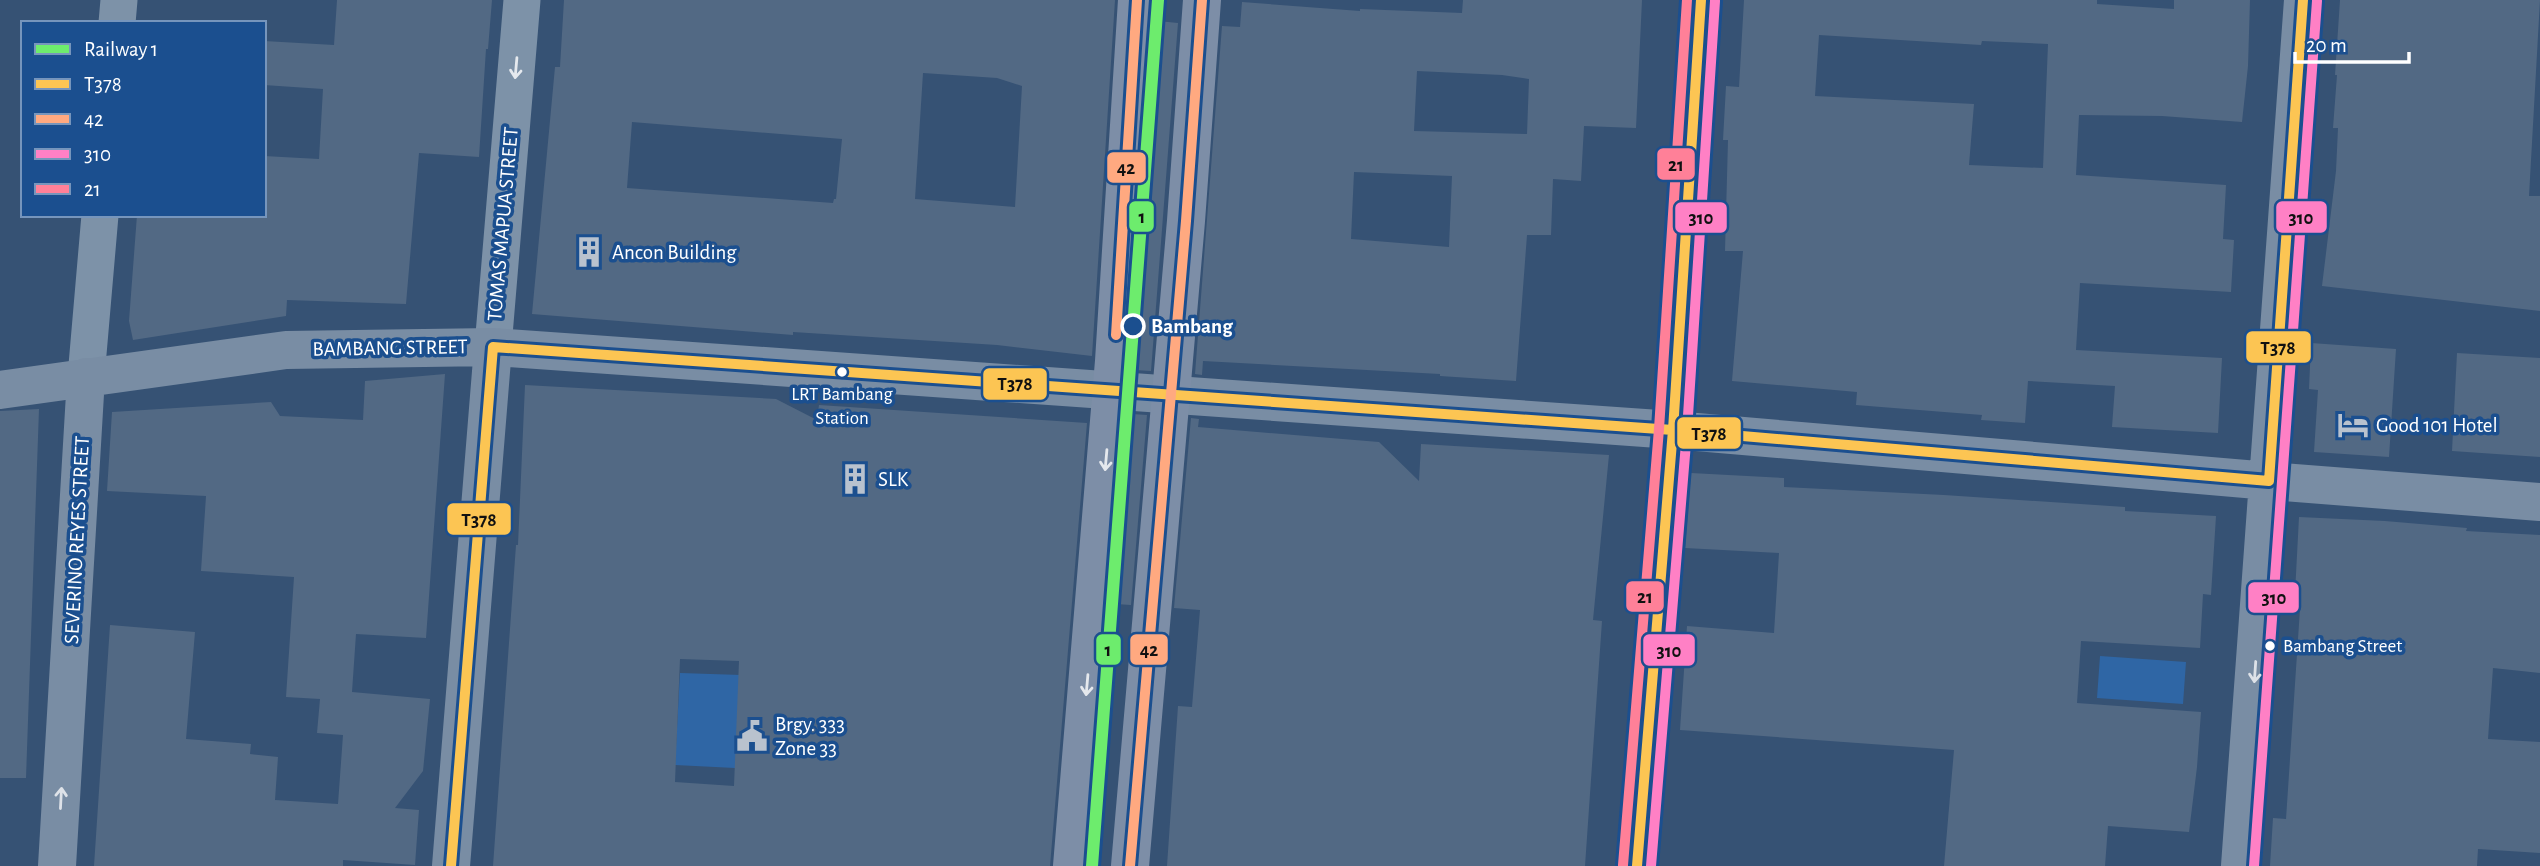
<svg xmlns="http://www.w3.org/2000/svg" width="2540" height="866" viewBox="0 0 2540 866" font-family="'Alegreya Sans',sans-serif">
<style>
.green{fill:#2f66a5}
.building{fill:#526984;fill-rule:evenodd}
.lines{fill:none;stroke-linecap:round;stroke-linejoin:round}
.street{stroke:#7d92a8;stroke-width:37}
.secondary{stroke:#798da4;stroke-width:38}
.primary{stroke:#7d8ea7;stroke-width:38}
.bus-1-casing{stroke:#1b4f8f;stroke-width:16}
.bus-2-casing{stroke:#1b4f8f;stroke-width:16}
.bus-3-casing{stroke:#1b4f8f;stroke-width:16}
.bus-4-casing{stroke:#1b4f8f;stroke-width:16}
.bus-1{stroke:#fcc553;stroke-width:10}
.bus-2{stroke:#ffa980;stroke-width:10}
.bus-3{stroke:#ff80c5;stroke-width:10}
.bus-4{stroke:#ff8098;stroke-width:10}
.rail-1-casing{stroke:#1b4f8f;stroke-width:18}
.rail-1{stroke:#6dec6d;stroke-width:12}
.oneway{stroke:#e5e9ee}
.oneway2{stroke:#e5e8ed}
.oneway3{stroke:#dee2e8}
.stop-dot{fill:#1b4f8f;stroke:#fff;stroke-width:3.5}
.bus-dot{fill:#fff;stroke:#1b4f8f;stroke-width:2.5}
.labels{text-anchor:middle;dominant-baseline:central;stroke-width:7;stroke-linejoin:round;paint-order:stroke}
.bus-label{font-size:19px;fill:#fff;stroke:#1b4f8f}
.street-label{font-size:21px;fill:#fff;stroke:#1b4f8f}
.poi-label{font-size:21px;fill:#fff;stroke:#1b4f8f;text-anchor:start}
.stop-label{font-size:21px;font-weight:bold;fill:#fff;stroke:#1b4f8f;text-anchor:start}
.line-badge{stroke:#1b4f8f;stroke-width:2.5}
.pale-badge-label{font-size:19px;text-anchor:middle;font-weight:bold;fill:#111}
</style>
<rect width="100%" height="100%" fill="#365274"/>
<path class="green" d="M2100 656 2186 662 2183 704 2097 698Z
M680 673 771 676 735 768 675 765Z"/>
<path class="building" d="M337 0H492L488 49H486L479 157 419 153 406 304 287 300 286 316 133 340 129 321 137 215H264V156L319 159 323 89 264 85V41L334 45Z
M564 0H1115L1092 356 997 345 793 332V335L532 314 555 67H560ZM923 73 997 78 1022 86 1015 207 915 199ZM632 122 842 139 836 199H834L833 203 627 188Z
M1463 0H1642L1636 128 1584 126 1581 181 1553 179 1551 235H1527L1516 381 1440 376V374L1203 361 1202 375 1195 374 1222 26 1240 27 1242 2 1360 11V9L1462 13ZM1417 71 1502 75 1529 79 1527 134 1414 131ZM1354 172 1452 176 1449 247 1351 239Z
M1744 0H2097V4L2174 9V0H2250L2248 66 2242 122 2162 116 2079 115 2076 175 2226 185 2223 239 2234 240 2231 292 2080 283 2076 350 2222 358 2218 433 2112 427 2115 386 2028 381 2025 423 1981 420 1982 415 1856 405 1857 392 1732 381 1743 251H1725L1728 140H1723L1726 86 1739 87ZM1819 35 1981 45 1982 41 2048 44 2043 168 1969 165 1974 104 1815 96Z
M2340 0H2540L2529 196H2540V311L2322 286 2336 171 2338 128H2333L2337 75H2335Z
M1158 21 1178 23 1151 371 1135 370Z
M2311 343 2396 349 2389 457 2314 452 2318 390 2309 389Z
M2457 353 2540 358V457L2452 451Z
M445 374 426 638 356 634 352 692 430 699 423 771 395 808 419 810 415 865 343 860V866H94L110 625 195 632 186 739 251 744 250 754 278 757 275 800 338 804 343 735 317 733 320 699 286 697 294 577 201 571 206 496 107 491 112 412 271 402 280 416 363 420 365 381Z
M525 385 776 399 817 420 819 405 1087 423 1050 866H493L516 545H518ZM680 659 739 661 734 786 675 782Z
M39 409 26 778H0V411Z
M1132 414 1147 415 1131 605 1116 604Z
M1191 418 1199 419 1198 427 1379 442 1419 481 1421 444 1609 455 1593 620 1602 621 1585 866H1167L1178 706 1192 707 1200 610 1174 608Z
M1691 473 1784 478V487L1944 495 2125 507V511L2216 516 2211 595 2203 594 2200 648 2081 641 2077 703 2201 712 2197 767 2189 832 2108 826 2105 866H1944L1954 750 1680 730 1687 626 1774 633 1779 553 1685 548Z
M2299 517 2385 521 2467 528 2466 531 2540 535V673L2493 668 2488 739 2540 742V853L2478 849 2477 866H2270L2273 818 2286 819 2301 594 2295 593Z"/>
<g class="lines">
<path class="street" d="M117 23 119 0
M493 347 522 0
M86 377 100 215"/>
<path class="secondary" d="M0 390 286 350 493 347 1673 430 2269 481 2540 502
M57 866 86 377
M451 866 493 347
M1637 866 1673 430 1701 0
M2240 866 2303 0"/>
<path class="primary" d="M1072 866 1114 361 1137 0
M1130 866 1186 221 1202 0"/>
<defs>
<path id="bus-1" d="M451 866 493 347 1673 430 2269 481 2303 0
M1637 866 1673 430 1701 0"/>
<path id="bus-2" d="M1116 335 1137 0
M1130 866 1186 221 1202 0"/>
<path id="bus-3" d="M1651 866 1687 431 1715 1
M2254 866 2317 1"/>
<path id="bus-4" d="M1623 865 1659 429 1687 0"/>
</defs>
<use href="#bus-1" class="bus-1-casing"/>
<use href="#bus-2" class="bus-2-casing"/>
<use href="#bus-3" class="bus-3-casing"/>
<use href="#bus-4" class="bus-4-casing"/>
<use href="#bus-1" class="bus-1"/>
<use href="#bus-2" class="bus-2"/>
<use href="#bus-3" class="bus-3"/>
<use href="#bus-4" class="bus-4"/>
<defs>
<path id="rail-1" d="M1092 866 1158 0"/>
</defs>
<use href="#rail-1" class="rail-1-casing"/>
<use href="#rail-1" class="rail-1"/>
</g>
<defs><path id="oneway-shaft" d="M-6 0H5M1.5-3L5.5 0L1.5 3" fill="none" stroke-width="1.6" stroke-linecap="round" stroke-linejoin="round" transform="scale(1.75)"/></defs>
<use class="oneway" href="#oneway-shaft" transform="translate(516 68) rotate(95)"/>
<g class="oneway2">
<use href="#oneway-shaft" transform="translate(1106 460) rotate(95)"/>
<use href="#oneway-shaft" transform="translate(1087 685) rotate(95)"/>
</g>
<g class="oneway3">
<use href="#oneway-shaft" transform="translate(2255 672) rotate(94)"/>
<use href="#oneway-shaft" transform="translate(61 798) rotate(-87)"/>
</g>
<defs>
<symbol id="building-bare" viewBox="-9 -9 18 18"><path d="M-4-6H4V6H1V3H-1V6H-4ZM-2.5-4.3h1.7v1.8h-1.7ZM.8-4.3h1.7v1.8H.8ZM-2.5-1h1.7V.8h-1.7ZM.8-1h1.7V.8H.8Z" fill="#b9c2ce" stroke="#1b4f8f" stroke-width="2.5" paint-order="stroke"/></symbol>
<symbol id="hotel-bare" viewBox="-9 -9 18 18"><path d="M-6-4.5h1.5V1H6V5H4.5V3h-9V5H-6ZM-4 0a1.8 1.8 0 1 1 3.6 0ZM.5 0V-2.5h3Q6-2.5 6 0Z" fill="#b9c2ce" stroke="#1b4f8f" stroke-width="2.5" paint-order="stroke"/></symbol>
<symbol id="civic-bare" viewBox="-9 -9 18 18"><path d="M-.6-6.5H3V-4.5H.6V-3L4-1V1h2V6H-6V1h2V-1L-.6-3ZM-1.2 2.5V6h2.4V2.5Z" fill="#b9c2ce" stroke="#1b4f8f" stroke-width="2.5" paint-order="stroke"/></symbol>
</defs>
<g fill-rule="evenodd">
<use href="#building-bare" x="567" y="230" width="44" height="44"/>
<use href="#hotel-bare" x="2331" y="403" width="44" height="44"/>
<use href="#building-bare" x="833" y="457" width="44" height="44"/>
<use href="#civic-bare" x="730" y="714" width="44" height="44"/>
</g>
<circle class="stop-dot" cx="1133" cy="326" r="11"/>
<g class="bus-dot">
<circle cx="842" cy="372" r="6"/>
<circle cx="2270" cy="646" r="6"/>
</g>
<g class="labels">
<g class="bus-label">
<text x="842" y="394">LRT Bambang<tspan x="842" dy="24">Station</tspan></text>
<text x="2283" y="646" text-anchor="start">Bambang Street</text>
</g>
<g class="street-label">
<text transform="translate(503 224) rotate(-85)">TOMAS MAPUA STREET</text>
<text transform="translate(390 348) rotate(-1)">BAMBANG STREET</text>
<text transform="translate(77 540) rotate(-87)">SEVERINO REYES STREET</text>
</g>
<g class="poi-label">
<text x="612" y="252">Ancon Building</text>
<text x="2376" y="425">Good 101 Hotel</text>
<text x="878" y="479">SLK</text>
<text x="775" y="724">Brgy. 333<tspan x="775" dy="24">Zone 33</tspan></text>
</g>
<g class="stop-label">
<text x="1151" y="326">Bambang</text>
</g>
</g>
<g class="line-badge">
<rect x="1656" y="147" width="40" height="34" rx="7" fill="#ff8098"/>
<rect x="1106" y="151" width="41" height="33" rx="7" fill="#ffa980"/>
<rect x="1128" y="200" width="27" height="33" rx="7" fill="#6dec6d"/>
<rect x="2275" y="200" width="53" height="34" rx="7" fill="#ff80c5"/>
<rect x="1674" y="201" width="54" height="33" rx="7" fill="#ff80c5"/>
<rect x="2245" y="330" width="67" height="34" rx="7" fill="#fcc553"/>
<rect x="982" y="367" width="66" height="34" rx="7" fill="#fcc553"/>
<rect x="1676" y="416" width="66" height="34" rx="7" fill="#fcc553"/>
<rect x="446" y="502" width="66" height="34" rx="7" fill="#fcc553"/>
<rect x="1625" y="580" width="40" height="33" rx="7" fill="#ff8098"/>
<rect x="2247" y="581" width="53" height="33" rx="7" fill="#ff80c5"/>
<rect x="1095" y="633" width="27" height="33" rx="7" fill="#6dec6d"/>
<rect x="1129" y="633" width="40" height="33" rx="7" fill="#ffa980"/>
<rect x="1642" y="633" width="54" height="34" rx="7" fill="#ff80c5"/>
</g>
<g class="pale-badge-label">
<text x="1676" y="171">21</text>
<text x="1126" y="174">42</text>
<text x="1142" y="223">1</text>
<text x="2301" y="224">310</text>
<text x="1701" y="224">310</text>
<text x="2278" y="354">T378</text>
<text x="1015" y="390">T378</text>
<text x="1709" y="440">T378</text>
<text x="479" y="526">T378</text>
<text x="1645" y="603">21</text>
<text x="2274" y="604">310</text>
<text x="1108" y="656">1</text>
<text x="1149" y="656">42</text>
<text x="1669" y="657">310</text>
</g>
<rect x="21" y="21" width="245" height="196" fill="#1b4f8f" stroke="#7695bc" stroke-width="2"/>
<rect x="35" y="44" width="35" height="10" fill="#6dec6d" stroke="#7695bc" stroke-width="2"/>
<text x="84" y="56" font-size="21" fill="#ffffff">Railway 1</text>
<rect x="35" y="79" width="35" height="10" fill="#fcc553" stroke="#7695bc" stroke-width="2"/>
<text x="84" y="91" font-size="21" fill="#ffffff">T378</text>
<rect x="35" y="114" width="35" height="10" fill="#ffa980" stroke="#7695bc" stroke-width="2"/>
<text x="84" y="126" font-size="21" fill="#ffffff">42</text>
<rect x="35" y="149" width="35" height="10" fill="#ff80c5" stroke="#7695bc" stroke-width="2"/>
<text x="84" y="161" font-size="21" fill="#ffffff">310</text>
<rect x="35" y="184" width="35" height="10" fill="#ff8098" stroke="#7695bc" stroke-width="2"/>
<text x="84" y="196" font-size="21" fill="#ffffff">21</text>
<path d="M2295 52v10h114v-10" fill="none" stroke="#ffffff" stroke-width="3.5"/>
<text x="2306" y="52" font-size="21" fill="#ffffff" stroke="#1b4f8f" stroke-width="5" paint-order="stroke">20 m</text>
</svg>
